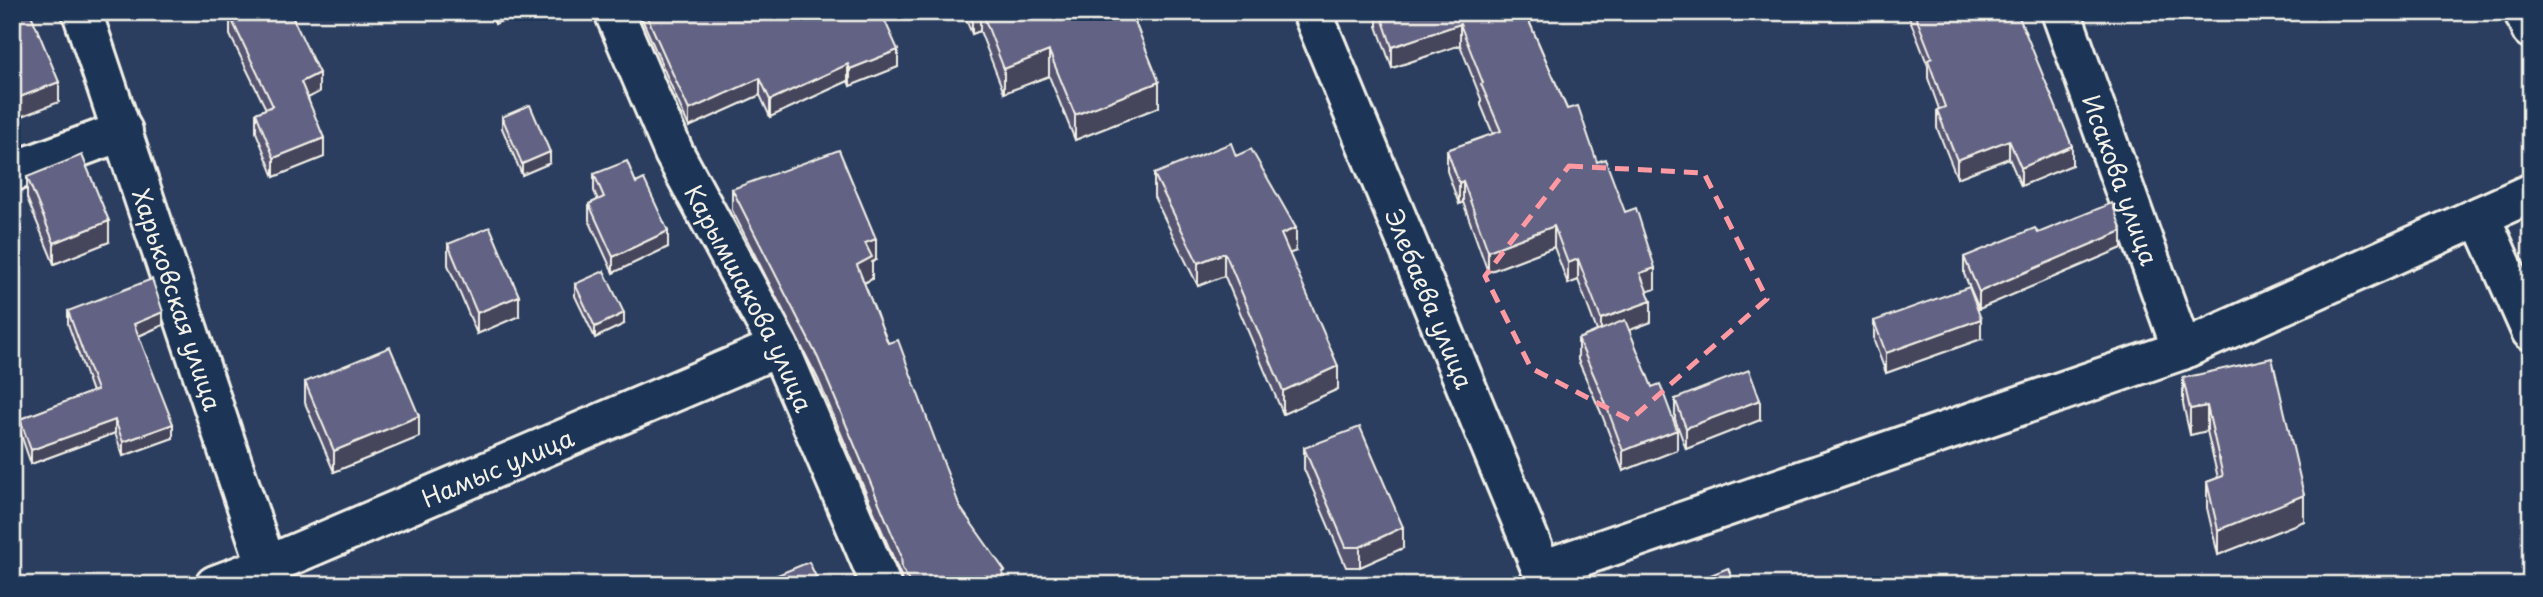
<svg xmlns="http://www.w3.org/2000/svg" width="2543" height="597" viewBox="0 0 2543 597" font-family="'Playpen Sans',sans-serif">
<style>
.lines{fill:none;stroke-linecap:round;stroke-linejoin:round}
.minor-casing{stroke:#f4f1e8;stroke-width:44}
.tertiary-casing{stroke:#f4f1e8;stroke-width:44}
.minor{stroke:#1d3557;stroke-width:38}
.tertiary{stroke:#1d3557;stroke-width:38}
.wall{fill:#545472;stroke:#f4f1e8;stroke-width:2}
.shaded-wall{fill:#45455c;stroke:#f4f1e8;stroke-width:2}
.building{fill:#626284;stroke:#f4f1e8;stroke-width:2}
.marked{fill:none;stroke:#ff9aa2;stroke-width:5;stroke-dasharray:14 9;stroke-linejoin:round}
.labels{text-anchor:middle;dominant-baseline:central;stroke-width:7;stroke-linejoin:round;paint-order:stroke}
.street-label{font-size:24px;fill:#f4f1e8;stroke:#1d3557}
</style>
<rect width="100%" height="100%" fill="#2b3e60"/>
<filter id="ink" filterUnits="userSpaceOnUse"><feTurbulence type="fractalNoise" baseFrequency=".0143" numOctaves="2"/><feDisplacementMap in="SourceGraphic" scale="14" xChannelSelector="R" yChannelSelector="G"/><feConvolveMatrix kernelMatrix="1 2 1 2 8 2 1 2 1" color-interpolation-filters="sRGB"/></filter>
<g filter="url(#ink)">
<g class="lines">
<defs>
<g id="minor">
<path id="s1" d="M82 12 273 585"/>
<path id="s2" d="M614 12 674 153 779 347 881 585"/>
<path id="s3" d="M2061 12 2182 350"/>
<path d="M2524 12 2531 29"/>
<path d="M12 172 123 131"/>
<path d="M2480 216 2531 331"/>
<path d="M1542 570 2182 350 2531 193"/>
<path id="s4" d="M215 585 266 566 779 347"/>
</g>
<g id="tertiary">
<path id="s5" d="M1312 12 1548 585"/>
</g>
</defs>
<use href="#minor" class="minor-casing"/>
<use href="#tertiary" class="tertiary-casing"/>
<use href="#minor" class="minor"/>
<use href="#tertiary" class="tertiary"/>
</g>
<path class="wall" d="M489 12H521L495 24Z
M639 12H881L898 67 850 86 848 81 770 117 760 95 689 127Z
M963 12H1131L1159 107 1075 140 1049 76 1004 93 980 31 972 34Z
M1377 12H1547L1528 19 1567 109 1625 212 1655 289 1647 291 1651 322 1629 330 1677 450 1623 471 1602 415 1578 360V339L1597 331 1578 280 1568 284 1554 247 1488 272 1463 202 1459 204 1447 171V150L1493 134 1481 105V99L1460 45 1392 68 1377 26Z
M1907 12H2017L2072 165 2021 186 2009 158 1957 178 1937 128V110L1939 109 1928 78V66Z
M230 16 319 92 308 98 324 157 274 177 256 132V113L266 109 230 35Z
M502 117 550 163 522 175 502 128Z
M1236 156 1296 251 1289 253 1338 389 1283 414 1226 279 1224 276 1198 286 1154 197V174Z
M594 174 636 183 668 247 613 273 589 220V204L598 200 594 191Z
M27 177 109 242 54 264 27 198Z
M732 189 876 260 872 262V279L864 283 888 343 960 507 1009 585H902L901 576 818 379 732 210Z
M2038 233 2122 248 1979 309 1964 274V257Z
M448 244 519 316 477 334 448 265Z
M575 284 624 324 595 338 575 296Z
M68 311 163 325 139 336 173 438 123 456 115 433 31 464 20 432V419L92 392 68 324Z
M1874 321 1981 339 1886 373 1874 341Z
M2183 378 2304 521 2218 555 2207 508V482L2218 478 2207 431 2190 435 2183 404Z
M305 382 419 437 334 472 305 403Z
M1675 399 1760 420 1686 449 1675 419Z
M1304 448 1403 548 1360 567H1346L1304 469Z"/>
<path class="shaded-wall" d="M495 12H521L495 24Z
M972 12H980V31L972 34Z
M1521 12H1547L1521 22Z
M1460 24V45L1392 68V47Z
M898 50V67L850 86V69Z
M1049 51V76L1004 93V69Z
M848 64V81L770 117V100Z
M319 73V92L301 101V82Z
M760 78V95L689 127V110Z
M59 82V102L12 120V100Z
M1159 82V107L1075 140V115Z
M324 138V157L274 177V158Z
M2009 140V158L1957 178V160Z
M2072 146V165L2021 186V168Z
M550 152V163L522 175V164Z
M1463 181V202L1459 204V183Z
M109 221V242L54 264V243Z
M1554 226V247L1488 272V251Z
M1296 228V251L1281 257V234Z
M668 231V247L613 273V257Z
M2122 231V248L1979 309V292Z
M876 239V260L872 262V279L857 286V265L865 243Z
M1224 253V276L1198 286V263Z
M1578 259V280L1568 284V263Z
M1655 268V289L1640 294V273Z
M519 296V316L477 334V313Z
M1651 301V322L1601 341V319Z
M163 312V325L134 338V324Z
M624 313V324L595 338V327Z
M1981 319V339L1886 373V353Z
M1338 366V389L1283 414V391Z
M1760 400V420L1686 449V428Z
M2207 406V431L2190 435V409Z
M419 416V437L334 472V451Z
M115 420V433L31 464V450Z
M173 424V438L123 456V442Z
M1677 430V450L1623 471V451Z
M2304 495V521L2218 555V530Z
M1403 527V548L1360 567V547Z"/>
<path class="building" d="M12 12H30L59 82 12 100Z
M243 12H290L319 73 301 82 324 138 274 158 256 113 273 106 230 16Z
M645 12H881L898 50 850 69 848 64 770 100 760 78 689 110Z
M982 12H1131L1159 82 1075 115 1049 51 1004 69Z
M1380 12H1525L1567 109 1578 106 1597 162 1605 159 1625 212 1636 208 1655 268 1640 273 1651 301 1601 319 1578 259 1568 263 1554 226 1488 251 1463 181 1459 183 1447 150 1501 131 1481 84 1483 83 1460 24 1392 47Z
M1914 12H2017L2072 146 2021 168 2009 140 1957 160 1937 110 1945 107 1928 60 1932 58Z
M530 105 550 152 522 164 502 117Z
M1231 143 1236 156 1251 149 1296 228 1281 234 1338 366 1283 391 1226 255 1224 253 1198 263 1154 174Z
M839 150 876 239 865 243 872 257 857 265 888 343 898 340 960 507 1005 571 1002 572 1009 585H911L902 568 901 555 818 358 732 189Z
M82 155 109 221 54 243 27 177Z
M627 161 636 183 644 179 668 231 613 257 589 204 604 197 594 174Z
M2112 203 2122 231 1979 292 1964 257 2035 228 2038 233Z
M490 227 519 296 477 313 448 244Z
M604 271 624 313 595 327 575 284Z
M152 279 163 312 134 324 173 424 123 442 115 420 31 450 20 419 97 390 68 311Z
M1969 287 1981 319 1886 353 1874 321Z
M1625 320 1652 387 1660 384 1677 430 1623 451 1602 394 1578 339Z
M390 347 419 416 334 451 305 382Z
M2272 358 2304 495 2218 530 2207 482 2223 476 2207 406 2190 409 2183 378Z
M1749 370 1760 400 1686 428 1675 399Z
M1360 427 1403 527 1360 547H1346L1304 448Z
M809 562 820 585H753Z
M1728 568 1735 585H1686Z"/>
</g>
<path class="marked" d="M1569 166 1704 173 1767 299 1630 420 1531 368 1485 276Z"/>
<g class="labels">
<g class="street-label">
<text stroke="none"><textPath href="#s3" startOffset="178">Исакова улица</textPath></text>
<text stroke="none"><textPath href="#s1" startOffset="303">Харьковская улица</textPath></text>
<text stroke="none"><textPath href="#s2" startOffset="317">Карымшакова улица</textPath></text>
<text stroke="none"><textPath href="#s5" startOffset="310">Элебаева улица</textPath></text>
<text stroke="none"><textPath href="#s4" startOffset="306">Намыс улица</textPath></text>
</g>
</g>
<rect width="2543" height="597" fill="none" stroke="#1d3557" stroke-width="42"/>
<rect x="21" y="21" width="2501" height="555" fill="none" stroke="#f4f1e8" stroke-width="2.5" filter="url(#ink)"/>
</svg>
